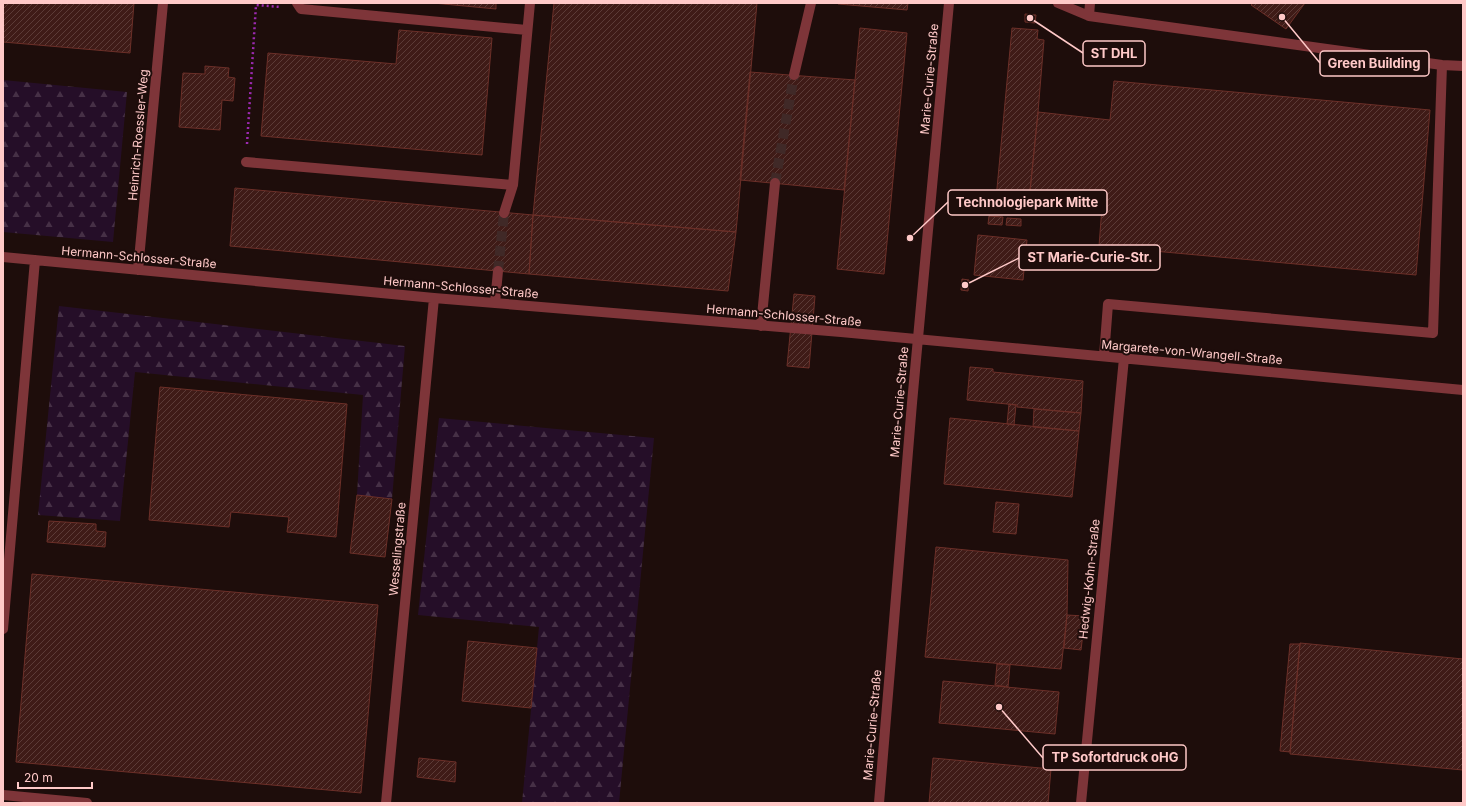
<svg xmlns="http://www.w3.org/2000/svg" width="1466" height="806" viewBox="0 0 1466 806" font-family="Inter,sans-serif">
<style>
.forest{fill:url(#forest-firs)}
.building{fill:url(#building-hatch);stroke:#6c2f28}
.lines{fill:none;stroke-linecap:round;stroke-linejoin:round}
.minor-tunnel{stroke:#402927;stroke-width:10;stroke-dasharray:10 5;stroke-linecap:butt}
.path{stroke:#9c2ab1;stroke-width:2.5;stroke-dasharray:2 3;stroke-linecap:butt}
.minor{stroke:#7e3539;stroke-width:10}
.labels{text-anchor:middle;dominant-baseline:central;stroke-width:4;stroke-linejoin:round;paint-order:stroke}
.street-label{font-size:12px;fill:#ffc9c8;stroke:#1e0d0b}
.leader{fill:none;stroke:#ffc9c8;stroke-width:1.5}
.callout-dot{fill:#ffc9c8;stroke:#1e0d0b;stroke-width:1.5}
.callout{fill:#1e0d0b;stroke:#ffc9c8;stroke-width:1.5}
.callout-label{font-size:13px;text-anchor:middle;font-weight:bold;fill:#ffc9c8}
</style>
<defs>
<pattern id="forest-firs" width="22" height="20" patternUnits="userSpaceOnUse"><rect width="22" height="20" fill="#250e28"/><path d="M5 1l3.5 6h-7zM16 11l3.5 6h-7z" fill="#463046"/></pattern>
<pattern id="building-hatch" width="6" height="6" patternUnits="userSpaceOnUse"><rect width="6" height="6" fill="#3f1b17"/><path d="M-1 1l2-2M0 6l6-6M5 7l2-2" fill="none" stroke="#5c3b37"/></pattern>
</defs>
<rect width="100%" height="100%" fill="#1e0d0b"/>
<path class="forest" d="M3 80 127 92 113 242 3 232Z
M59 306 405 346 392 499 357 495 363 395 135 372 120 521 38 515Z
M439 418 654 438 619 803H522L539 627 418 615Z"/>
<path class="building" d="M3 3H134L130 53 3 42Z
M433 3H496V9Z
M554 3H757L736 232 533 215Z
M838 3H908L907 10 838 4Z
M1253 3H1305L1286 29 1251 5Z
M1025 14 1036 15 1035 23 1025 22Z
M860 28 907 33 884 274 837 269Z
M1012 28 1038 30 1037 39 1044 40 1038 112 1029 202 996 199Z
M399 30 492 38 482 155 261 136 268 53 396 64Z
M205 66 229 68 228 77 235 78 233 101 222 100 220 130 179 127 183 73 205 74Z
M750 72 855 80 844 190 740 180Z
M1114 81 1430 110 1416 275 1099 246 1102 207 1029 200 1038 112 1110 120Z
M235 188 533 215 529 274 230 246Z
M533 215 736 232 728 291 529 274Z
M989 216 1003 217 1002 225 988 224Z
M1007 218 1021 219V226L1006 225Z
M978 235 1027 240 1023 280 974 275Z
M962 279 969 280 968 291 961 290Z
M794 294 815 296 809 368 787 366Z
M970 367 993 369V372L1083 381 1081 413 1017 407V405L967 400Z
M160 387 347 404 336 537 287 532 289 517 231 512 229 527 149 520Z
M1009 404 1016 405 1014 425 1007 424Z
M1034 409 1081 413 1079 431 1033 427Z
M950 418 1079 431 1072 497 944 484Z
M357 495 392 499 385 557 350 553Z
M996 502 1019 504 1016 534 993 532Z
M49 521 96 524V531L106 532 105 547 47 542Z
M936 547 1068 560 1067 615 1061 669 925 657Z
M32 574 378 605 361 793 16 762Z
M1067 615 1085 616 1081 650 1064 648Z
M468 641 537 648 531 708 462 701Z
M1300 643 1463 659V770L1290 754Z
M1290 644H1300L1290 752 1280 751Z
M997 664 1010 665 1008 687 995 685Z
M943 681 1059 692 1055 734 939 723Z
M419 758 456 762 455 782 417 777Z
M933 758 1051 769 1048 803H929Z"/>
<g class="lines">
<path class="minor-tunnel" d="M775 183 794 75
M498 271 504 213"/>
<path class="path" d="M247 144 256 5 281 7"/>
<path class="minor" d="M297 3 301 9 527 30
M1058 3 1089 16
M1090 3 1089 16 1442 65 1463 66
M794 75 811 3
M246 162 513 185
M504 213 513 185 530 3
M3 257 434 298 841 332 1463 390
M138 270 163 3
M495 303 498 271
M761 326 775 183
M1104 356 1108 304 1433 333 1442 65
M3 629 35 260
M3 795 87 803
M386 803 434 298
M879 803 912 403 949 3
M1081 803 1124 358"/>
</g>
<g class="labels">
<g class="street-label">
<text transform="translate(929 79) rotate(-85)">Marie-Curie-Straße</text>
<text transform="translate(138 135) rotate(-85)">Heinrich-Roessler-Weg</text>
<text transform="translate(139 257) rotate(5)">Hermann-Schlosser-Straße</text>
<text transform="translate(461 287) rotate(5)">Hermann-Schlosser-Straße</text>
<text transform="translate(784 315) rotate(5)">Hermann-Schlosser-Straße</text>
<text transform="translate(1192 352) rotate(5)">Margarete-von-Wrangell-Straße</text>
<text transform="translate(899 402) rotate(-85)">Marie-Curie-Straße</text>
<text transform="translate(397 549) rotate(-85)">Wesselingstraße</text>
<text transform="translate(1089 579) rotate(-84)">Hedwig-Kohn-Straße</text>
<text transform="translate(872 725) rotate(-85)">Marie-Curie-Straße</text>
</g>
</g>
<path class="leader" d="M1030 18L1083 53M1282 17L1320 63M910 238L948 202M965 285L1019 258M999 707L1043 758"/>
<g class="callout-dot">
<circle cx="1030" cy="18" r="4"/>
<circle cx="1282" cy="17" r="4"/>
<circle cx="910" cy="238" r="4"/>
<circle cx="965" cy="285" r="4"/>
<circle cx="999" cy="707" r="4"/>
</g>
<g class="callout">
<rect x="1083" y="41" width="62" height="25" rx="4"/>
<rect x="1320" y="51" width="109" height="25" rx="4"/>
<rect x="948" y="190" width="159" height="25" rx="4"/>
<rect x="1019" y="245" width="141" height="25" rx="4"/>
<rect x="1043" y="745" width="143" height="25" rx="4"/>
</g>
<g class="callout-label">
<text x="1114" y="58">ST DHL</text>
<text x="1374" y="68">Green Building</text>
<text x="1027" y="207">Technologiepark Mitte</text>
<text x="1090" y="262">ST Marie-Curie-Str.</text>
<text x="1115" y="762">TP Sofortdruck oHG</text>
</g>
<rect width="1466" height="806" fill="none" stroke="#ffc9c8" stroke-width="8"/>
<path d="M18 782v6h74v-6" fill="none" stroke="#ffc9c8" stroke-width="2"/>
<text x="24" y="782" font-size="12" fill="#ffc9c8" stroke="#1e0d0b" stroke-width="3" paint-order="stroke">20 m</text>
</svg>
